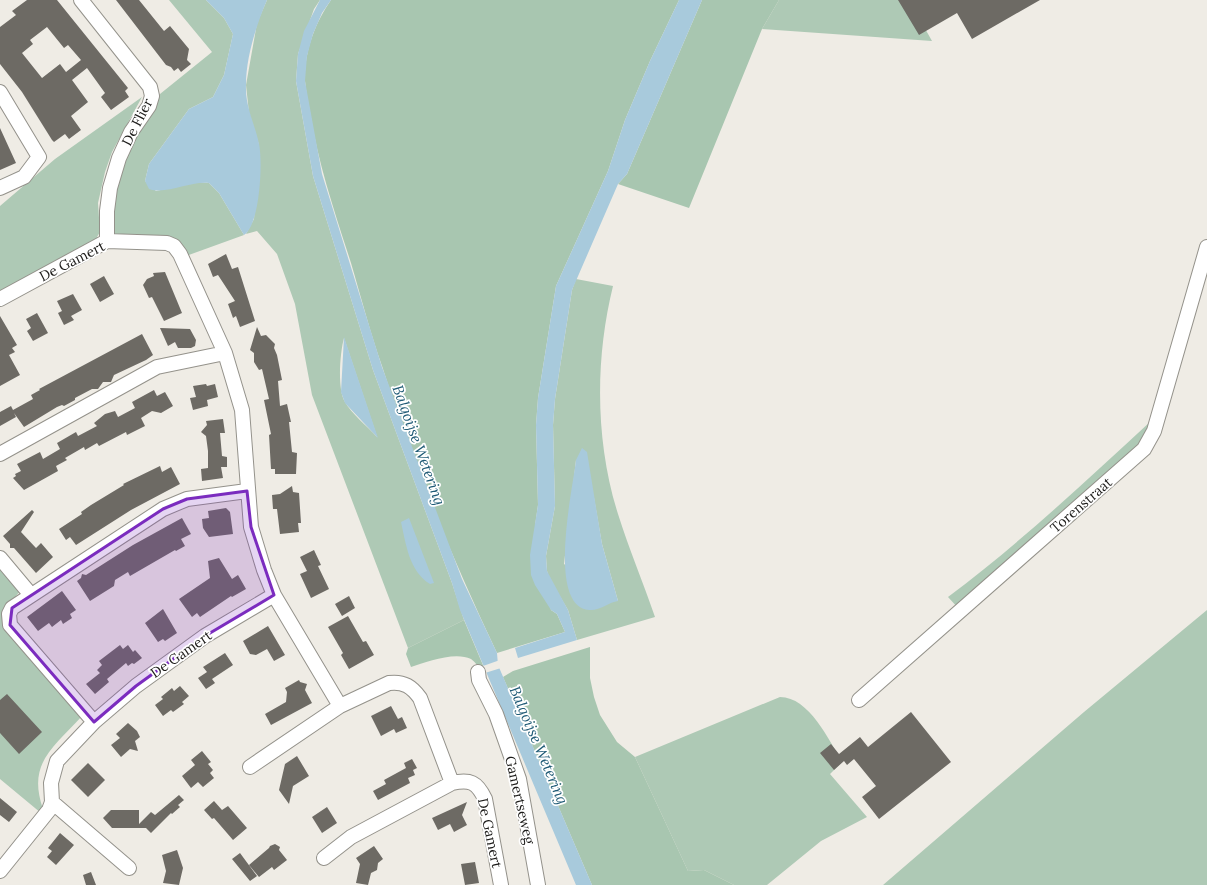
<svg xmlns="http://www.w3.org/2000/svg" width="1207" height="885" viewBox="0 0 1207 885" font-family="Lora,serif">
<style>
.green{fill:#aec9b5;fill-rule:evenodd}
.forest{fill:#a8c6b0}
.water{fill:#a8cadc}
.pier{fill:#efece5}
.building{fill:#6d6a64;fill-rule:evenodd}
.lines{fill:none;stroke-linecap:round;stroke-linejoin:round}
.minor-casing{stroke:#94928b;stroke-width:16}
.minor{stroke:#fff;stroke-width:14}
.marked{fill:#7b2cbf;fill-opacity:0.2;stroke:#7b2cbf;stroke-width:3;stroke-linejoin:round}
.labels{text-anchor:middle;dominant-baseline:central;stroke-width:3.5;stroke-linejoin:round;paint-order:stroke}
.street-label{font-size:14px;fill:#1c1b19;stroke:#fff}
.water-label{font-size:15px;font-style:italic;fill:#205b76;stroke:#fff}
</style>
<rect width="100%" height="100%" fill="#efece5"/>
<path class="green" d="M169 0H206L224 18 233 34 224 75 213 97 189 109 149 164 145 181 156 191 197 182 209 183 219 193 244 235 186 256 183 246 114 238V193L125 160 146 118 160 94 212 52Z
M267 0H320L314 9 298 54 296 81 313 176 373 370 452 583 464 620 408 648 312 395 295 304 277 254 257 231 246 234 254 219 259 145 249 113 246 85 257 23ZM344 338 377 437C368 427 351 413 345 402 337 389 340 352 344 338Z
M779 0H909L932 41 762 29Z
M142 97 112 152 105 172 98 203 100 232 97 237 99 240 0 293V206L55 159Z
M576 279 613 286C595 359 595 441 618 514 629 549 643 582 655 617L577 640 568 610 549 578 547 571 546 556 555 506 553 425 555 399 572 290ZM576 460 594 498 602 544 618 601 564 564Z
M1151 421 1141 448 959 609 948 597C1020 543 1085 482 1151 421Z
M0 564 20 591 2 614 3 624 82 716C53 748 27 763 43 809L41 813 0 779Z
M1207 610V885H883L1084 712Z
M780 697C809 697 829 740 842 762L830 774 867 817 821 841 767 885H734L704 870 688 871 635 757Z"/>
<path class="forest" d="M331 0H679L650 61 625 120 608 171 556 286 538 398 536 425 538 505 535 526 551 610 557 614 565 632 497 653C453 560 413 464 382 366 370 332 361 297 351 263 335 213 318 164 310 112 308 102 306 92 305 81 304 52 315 23 331 0Z
M702 0H779L762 29 689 208 618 184 627 174Z
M464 620 485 670 482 671C479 667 475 662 471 659 455 651 426 662 411 667L406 654 408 648Z
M590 647V678L594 697 600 715 617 742 635 757 688 871 704 870 734 885H592L503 677 513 671Z"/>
<path class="water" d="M206 0H267C256 26 246 57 246 85 245 107 255 124 259 144 263 162 260 225 244 235L219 193 209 183C189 181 167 195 149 189L145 181 149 164 189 109 213 97 224 75 233 34 224 18Z
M320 0H331L322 13 313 34 307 56 305 81 322 174 382 367 462 579 497 653 498 665 592 885H576L460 610 452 583 373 370 313 176 296 81 298 54 304 31Z
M679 0H702L627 174 618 184 572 290 555 399 553 425 555 506 546 556 547 571 568 610 577 640 518 658 515 648 565 632 557 614 551 610 535 585 531 575 530 555 538 505 536 425 538 398 556 286 608 171 625 120 650 61Z
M344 337 378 438 345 403 341 392Z
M582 448 587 452 602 544 618 601C609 602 600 611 589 610 546 606 573 488 576 460Z
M409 518 434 583 430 584C409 571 406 544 401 522Z"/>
<path class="pier" d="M500 660 501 668 485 673 483 666Z"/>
<path class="building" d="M27 0H57L128 88 125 91 129 97 111 110 101 97 105 93 87 68 72 80 88 102 71 116 81 130 69 139 65 134 54 142 52 140 22 92 0 64V27L16 15 12 11ZM47 27 64 48 68 45 81 60 66 72 60 64 42 78 22 53 33 44 30 40Z
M116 0H139L164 31 170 26 189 49 187 60 191 64 181 72 178 68 174 71 171 67 166 65Z
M898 0H1040L972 39 957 13 919 35Z
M0 128 16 163 0 170Z
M226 254 232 269 238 267 255 321 240 327 236 316 233 318 228 304 235 301 218 275 213 277 208 264Z
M165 272 182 313 164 321 152 297 149 298 143 285 147 279 154 276 153 273Z
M104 276 114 294 100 302 90 284Z
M73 294 82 310 71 316 74 320 64 325 58 313 62 311 57 301Z
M37 313 48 333 33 341 27 331 31 328 26 319Z
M0 316 17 345 12 348 15 352 9 355 20 375 0 386Z
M257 327 261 336 266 335 275 344 274 348 277 355 282 380 278 381 280 406 287 404 291 422H289L292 452 297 453 296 474H275V469H271L269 435 271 434 264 400 269 399 262 369 259 370 254 362V353L250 350Z
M160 328 190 329 196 340 195 346 191 348H178L175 342 168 346Z
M142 334 153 355 146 360 114 375 111 382H103L98 389H92L75 398V400L64 406 62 405 57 407 24 427 14 413 16 417 0 426V412L11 406 13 410 33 399 31 395 40 390 39 389Z
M206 384 207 386 215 384 218 397 207 400 208 406 193 410 190 398 196 397 193 386Z
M154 390 157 396 165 392 173 406 161 413 152 411 141 418 145 426 127 435 126 432 99 446 97 443 85 450 84 447 65 458 67 460 56 466 58 471 24 490 13 478 16 476 15 474 21 471 17 464 40 452 43 459 60 449 57 443 76 432 78 436 97 426 94 423 105 414 115 411 118 417 135 408 132 402Z
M223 419 225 433H220L222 456 227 457V467H221L223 478 202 481 201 469 208 468V451L206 436 201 432 207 425 206 421Z
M160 466 162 472 171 467 180 484 131 510 76 545 70 537 66 540 59 529 82 514 81 512 91 505 124 485 123 484Z
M292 486 293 492 299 493 301 523H298L299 532 280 534 277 509H273L272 495 280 494Z
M226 508 230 512 233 534 209 537 203 528 202 519 209 518 208 511Z
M32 510 34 512 21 532 36 548 41 543 53 557 36 573 14 548H10V544L3 536Z
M182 518 191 534 181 539 185 546 176 551 175 550 130 576 128 572 115 580 114 586 90 601 77 581 81 578 82 574 86 575 133 545Z
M314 550 321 565 318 566 329 589 311 598 300 574 307 571 300 557Z
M219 558 232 579 238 575 246 589 232 597 231 596 200 617 197 613 192 617 179 599 210 578 208 561Z
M62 591 76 610 70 614 72 618 63 624 61 620 52 627 49 623 38 631 27 617Z
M349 596 355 608 342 616 335 604Z
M163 609 177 633 165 641 163 639 158 642 145 623Z
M348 616 363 642 366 641 374 655 349 669 341 655 343 653 328 627Z
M268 626 285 655 274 661 267 649 256 655 250 654 243 641Z
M120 645 123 649 128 645 133 652 135 650 142 658 134 664 132 663 128 666 126 663 107 679 109 682 95 694 86 684 100 673 97 670 102 665 99 661Z
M225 653 233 665 212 679 215 683 206 689 198 678 207 672 203 667Z
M299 680 300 682 307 684 305 690 312 703 271 725 265 714 286 702 287 692 285 688Z
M180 686 189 696 182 702 184 704 173 712 171 710 163 716 155 705 163 699 161 697 172 688 174 691Z
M7 694 42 732 19 754 0 733V700Z
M391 706 398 719 402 717 407 728 396 733 394 729 381 736 371 716Z
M911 712 951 762 879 819 862 797 876 786 854 759 847 765 844 761 834 770 820 753 831 744 839 754 860 737 868 747Z
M128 723 137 731 140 737 135 741 138 751 130 749 121 757 111 745 120 738 116 734Z
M202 751 211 762 208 764 213 770 210 773 214 778 203 787 198 782 191 788 182 776 195 765 191 760Z
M297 756 309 776 293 786 289 804 279 790 285 764Z
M412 759 417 768 413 770 415 775 408 778 410 783 378 800 373 791 386 784 384 780 406 768 404 763Z
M88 763 105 780 88 797 71 780Z
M179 795 184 800 178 805 180 807 172 814 171 813 151 833 146 828H112L103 818 111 810H139V824L151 812 155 815Z
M0 798 17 812 9 822 0 815Z
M214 801 222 810 228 806 247 828 233 840 214 818 212 819 204 810Z
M467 802 462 815 467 825 454 832 450 824 438 830 432 818Z
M327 807 337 823 322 833 312 817Z
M60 833 74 845 56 865 47 857 52 851 48 848Z
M275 844 280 847 279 850 287 860 274 870 272 867 259 877 249 865 269 848 270 846Z
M374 846 383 859 378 863 377 870 371 873 368 885 356 883 360 864 356 858Z
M177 850 183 868 179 885 163 883 166 871 162 855Z
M240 853 257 876 250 881 232 859Z
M475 862 479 883 465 885 461 864Z
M91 872 96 885H86L83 875Z"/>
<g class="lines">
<defs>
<path id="minor" d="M81 0 150 87 152 96 149 106 131 132 119 158 110 188 107 211V241
M0 92 39 157 24 177 0 188
M0 299 107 241 167 243 174 246 180 254 225 353 242 410 251 527 264 570 274 595 340 706
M0 454 157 367 225 353
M0 558 31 595
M478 672 479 680 496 714 519 779 538 885
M859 700 1144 449 1154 431 1207 247
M94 722 10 625 9 614 12 608 163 509 187 499 247 491
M250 767 340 706 389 683C404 681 412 687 420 698L452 783
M52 802 129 868
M324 858 351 837 452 783C470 779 477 782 485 799L501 885
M0 871 49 810 52 802 51 783 57 761 94 722 136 686 205 636 274 595"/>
</defs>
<use href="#minor" class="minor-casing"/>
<use href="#minor" class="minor"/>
</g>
<path class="marked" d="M247 491 251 527 274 595 205 636 136 686 94 722 10 625 12 608 163 509 187 499Z"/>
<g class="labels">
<g class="street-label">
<text transform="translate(137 122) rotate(-63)">De Flier</text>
<text transform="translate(72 261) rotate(-27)">De Gamert</text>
<text transform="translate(1081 505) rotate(-41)">Torenstraat</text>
<text transform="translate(181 654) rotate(-35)">De Gamert</text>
<text transform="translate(520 800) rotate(77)">Gamertseweg</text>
<text transform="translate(490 833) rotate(78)">De Gamert</text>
</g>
<g class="water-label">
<text transform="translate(419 445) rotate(70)">Balgoijse Wetering</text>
<text transform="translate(539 745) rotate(67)">Balgoijse Wetering</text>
</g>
</g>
</svg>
